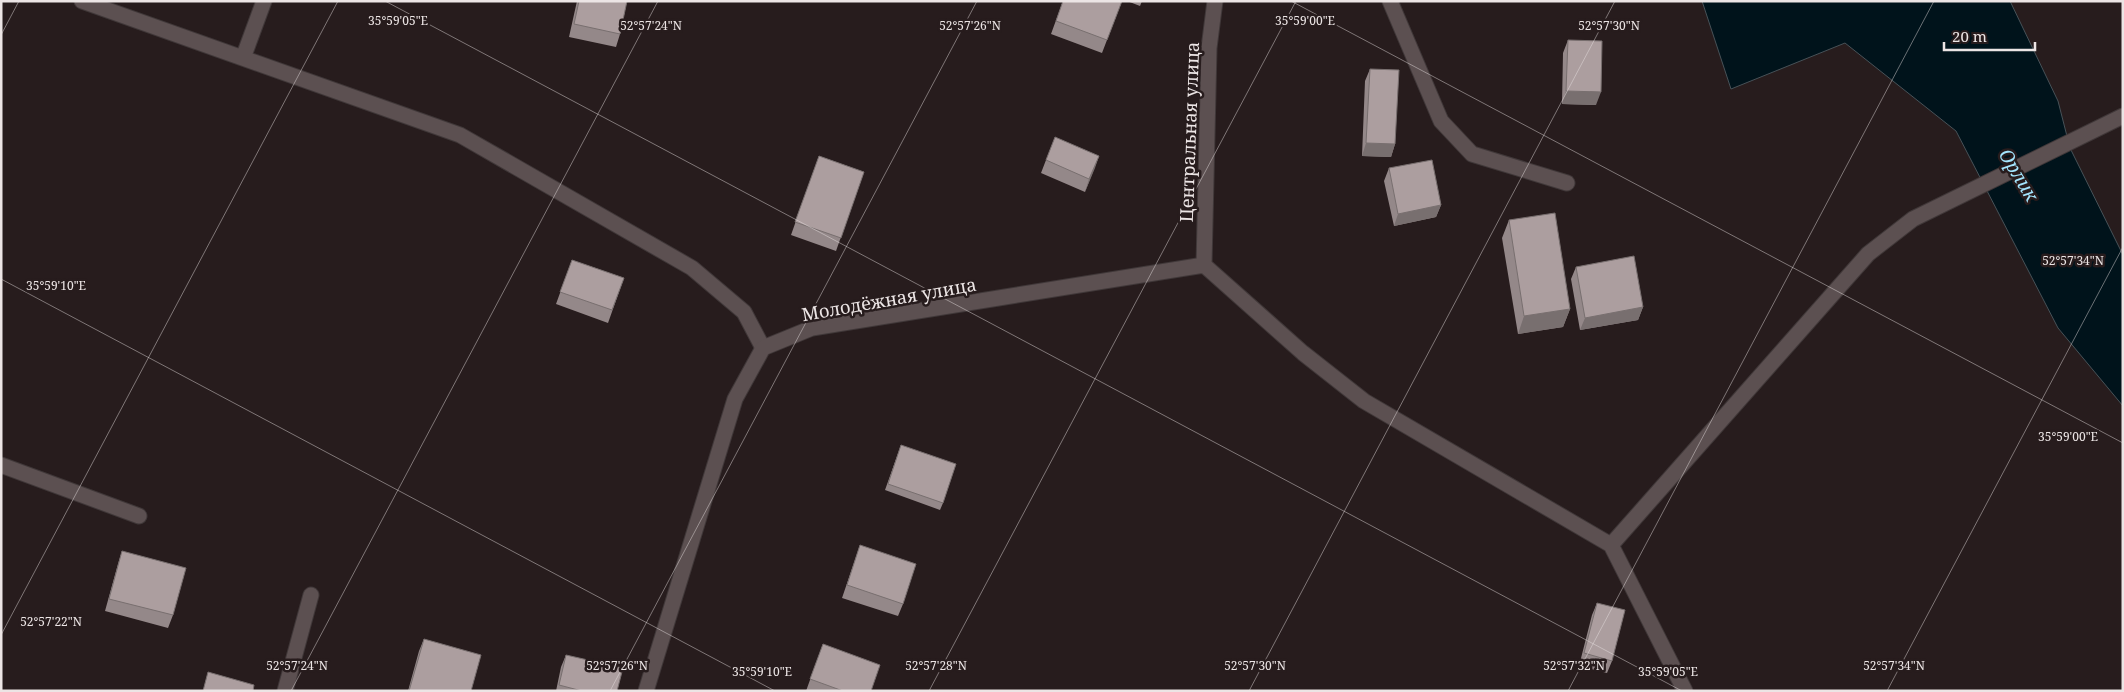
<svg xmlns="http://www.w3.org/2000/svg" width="2124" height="692" viewBox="0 0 2124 692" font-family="'Noto Serif',serif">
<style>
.water{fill:#00131b;stroke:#475258}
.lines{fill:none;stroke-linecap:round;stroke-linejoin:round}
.lane-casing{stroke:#403839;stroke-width:17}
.street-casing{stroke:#403839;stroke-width:17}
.lane{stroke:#5c5051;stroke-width:15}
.street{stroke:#5c5051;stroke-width:15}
.wall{fill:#948889}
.shaded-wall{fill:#786f6f}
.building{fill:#ac9e9f;stroke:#786f6f}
.ticks{fill:none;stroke:#ece5e5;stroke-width:1;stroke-opacity:0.45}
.labels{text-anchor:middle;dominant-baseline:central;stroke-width:5;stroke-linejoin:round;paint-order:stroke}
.street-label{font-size:18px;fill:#ece5e5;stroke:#271c1d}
.water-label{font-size:19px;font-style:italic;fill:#a3e4fd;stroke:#271c1d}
.ticks-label{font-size:12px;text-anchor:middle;fill:#ece5e5;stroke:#271c1d;stroke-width:5;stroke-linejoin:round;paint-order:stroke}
</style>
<rect width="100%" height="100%" fill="#271c1d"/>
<path class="water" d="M1702 1H2010L2058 101 2070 148 2123 255V406L2058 328 1956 131 1845 43 1731 89Z"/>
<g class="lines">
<defs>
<path id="lane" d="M82 1 460 135 692 268 744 312 763 348
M1390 1 1441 121 1472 154 1567 183
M243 58 264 1
M1 465 139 516
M285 691 311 595"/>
<path id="street" d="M1204 265 1303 353 1364 401 1611 545
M1204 265 1209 48 1215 1
M1611 545 1868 254 1913 219 2123 116
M1611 545 1685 691
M646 691 735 399 763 348 812 328 1204 265"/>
</defs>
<use href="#lane" class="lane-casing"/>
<use href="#street" class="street-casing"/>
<use href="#lane" class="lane"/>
<use href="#street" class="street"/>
</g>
<path class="wall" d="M577 1H627L620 34 616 47 569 37Z
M1063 1H1122L1102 53 1051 34Z
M1127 1H1142L1140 6Z
M1568 40 1596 105 1562 104 1563 53Z
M1370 69 1395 144 1391 157 1362 156 1365 81Z
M819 156 864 172 836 251 791 235Z
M1099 156 1085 192 1041 173 1046 160Z
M1389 168 1441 205 1436 217 1394 226 1384 181Z
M1509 220 1570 309 1563 327 1518 334 1502 238Z
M572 260 624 278 608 323 556 304Z
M1576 267 1643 307 1638 320 1580 330 1571 279Z
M901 445 943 503 940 510 885 490Z
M860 545 903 604 898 616 842 598Z
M122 551 173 615 168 628 105 611 118 564Z
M1597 603 1612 661 1607 673 1579 666 1592 615Z
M424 639 471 691H408L419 651Z
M823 644 871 691H806Z
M566 655 617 691H556L561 667Z"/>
<path class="shaded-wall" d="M1566 91 1601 92 1596 105 1562 104Z
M1366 143 1395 144 1391 157 1362 156Z
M1099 156 1095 168 1085 192 1089 179Z
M1441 205 1436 217 1394 226 1398 214Z
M1643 307 1638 320 1580 330 1585 318Z
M1570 309 1563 327 1518 334 1524 316Z"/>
<path class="building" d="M579 1H627L620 34 574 24Z
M1063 1H1122L1107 40 1056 21Z
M1568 40 1602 41 1601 92 1566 91Z
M1370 69 1399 70 1395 144 1366 143Z
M1055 137 1099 156 1089 179 1046 160Z
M819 156 864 172 841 238 795 222Z
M1432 160 1441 205 1398 214 1389 168Z
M1555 213 1570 309 1524 316 1509 220Z
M1634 256 1643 307 1585 318 1576 267Z
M572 260 624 278 612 310 560 292Z
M901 445 956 464 943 503 888 484Z
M860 545 916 564 903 604 847 585Z
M122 551 186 568 173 615 109 599Z
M1597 603 1625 610 1612 661 1584 653Z
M424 639 481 655 471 691H409Z
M823 644 880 665 871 691H843L810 679Z
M566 655 623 668 617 691H582L559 685Z
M208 672 254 685 253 691H203Z"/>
<path class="ticks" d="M385 1 1682 691M1291 1 2123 443M1 35 19 1M1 279 775 691M1 635 338 1M291 691 658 1M610 691 977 1M929 691 1296 1M1249 691 1615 1M1568 691 1934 1M1887 691 2123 247"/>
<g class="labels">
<g class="street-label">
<text transform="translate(1189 132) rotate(-88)">Центральная улица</text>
<text transform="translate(889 299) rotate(-10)">Молодёжная улица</text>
</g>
<g class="water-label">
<text transform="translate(2019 175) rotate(59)">Орлик</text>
</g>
</g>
<g class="ticks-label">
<text x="398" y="25">35°59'05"E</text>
<text x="1305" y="25">35°59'00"E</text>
<text x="651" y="30">52°57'24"N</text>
<text x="970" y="30">52°57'26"N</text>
<text x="1609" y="30">52°57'30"N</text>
<text x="2073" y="265">52°57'34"N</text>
<text x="56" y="290">35°59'10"E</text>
<text x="2068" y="441">35°59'00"E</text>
<text x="51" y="626">52°57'22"N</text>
<text x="297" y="670">52°57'24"N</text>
<text x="617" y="670">52°57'26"N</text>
<text x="936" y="670">52°57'28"N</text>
<text x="1255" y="670">52°57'30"N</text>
<text x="1574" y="670">52°57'32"N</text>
<text x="1894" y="670">52°57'34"N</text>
<text x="762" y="676">35°59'10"E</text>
<text x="1668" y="676">35°59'05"E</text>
</g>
<rect width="2124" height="692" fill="none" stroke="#ece5e5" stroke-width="5"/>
<path d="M1944 42v8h91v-8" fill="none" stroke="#ece5e5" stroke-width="2.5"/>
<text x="1952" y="42" font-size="15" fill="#ece5e5" stroke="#271c1d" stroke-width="4" paint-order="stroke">20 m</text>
</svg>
